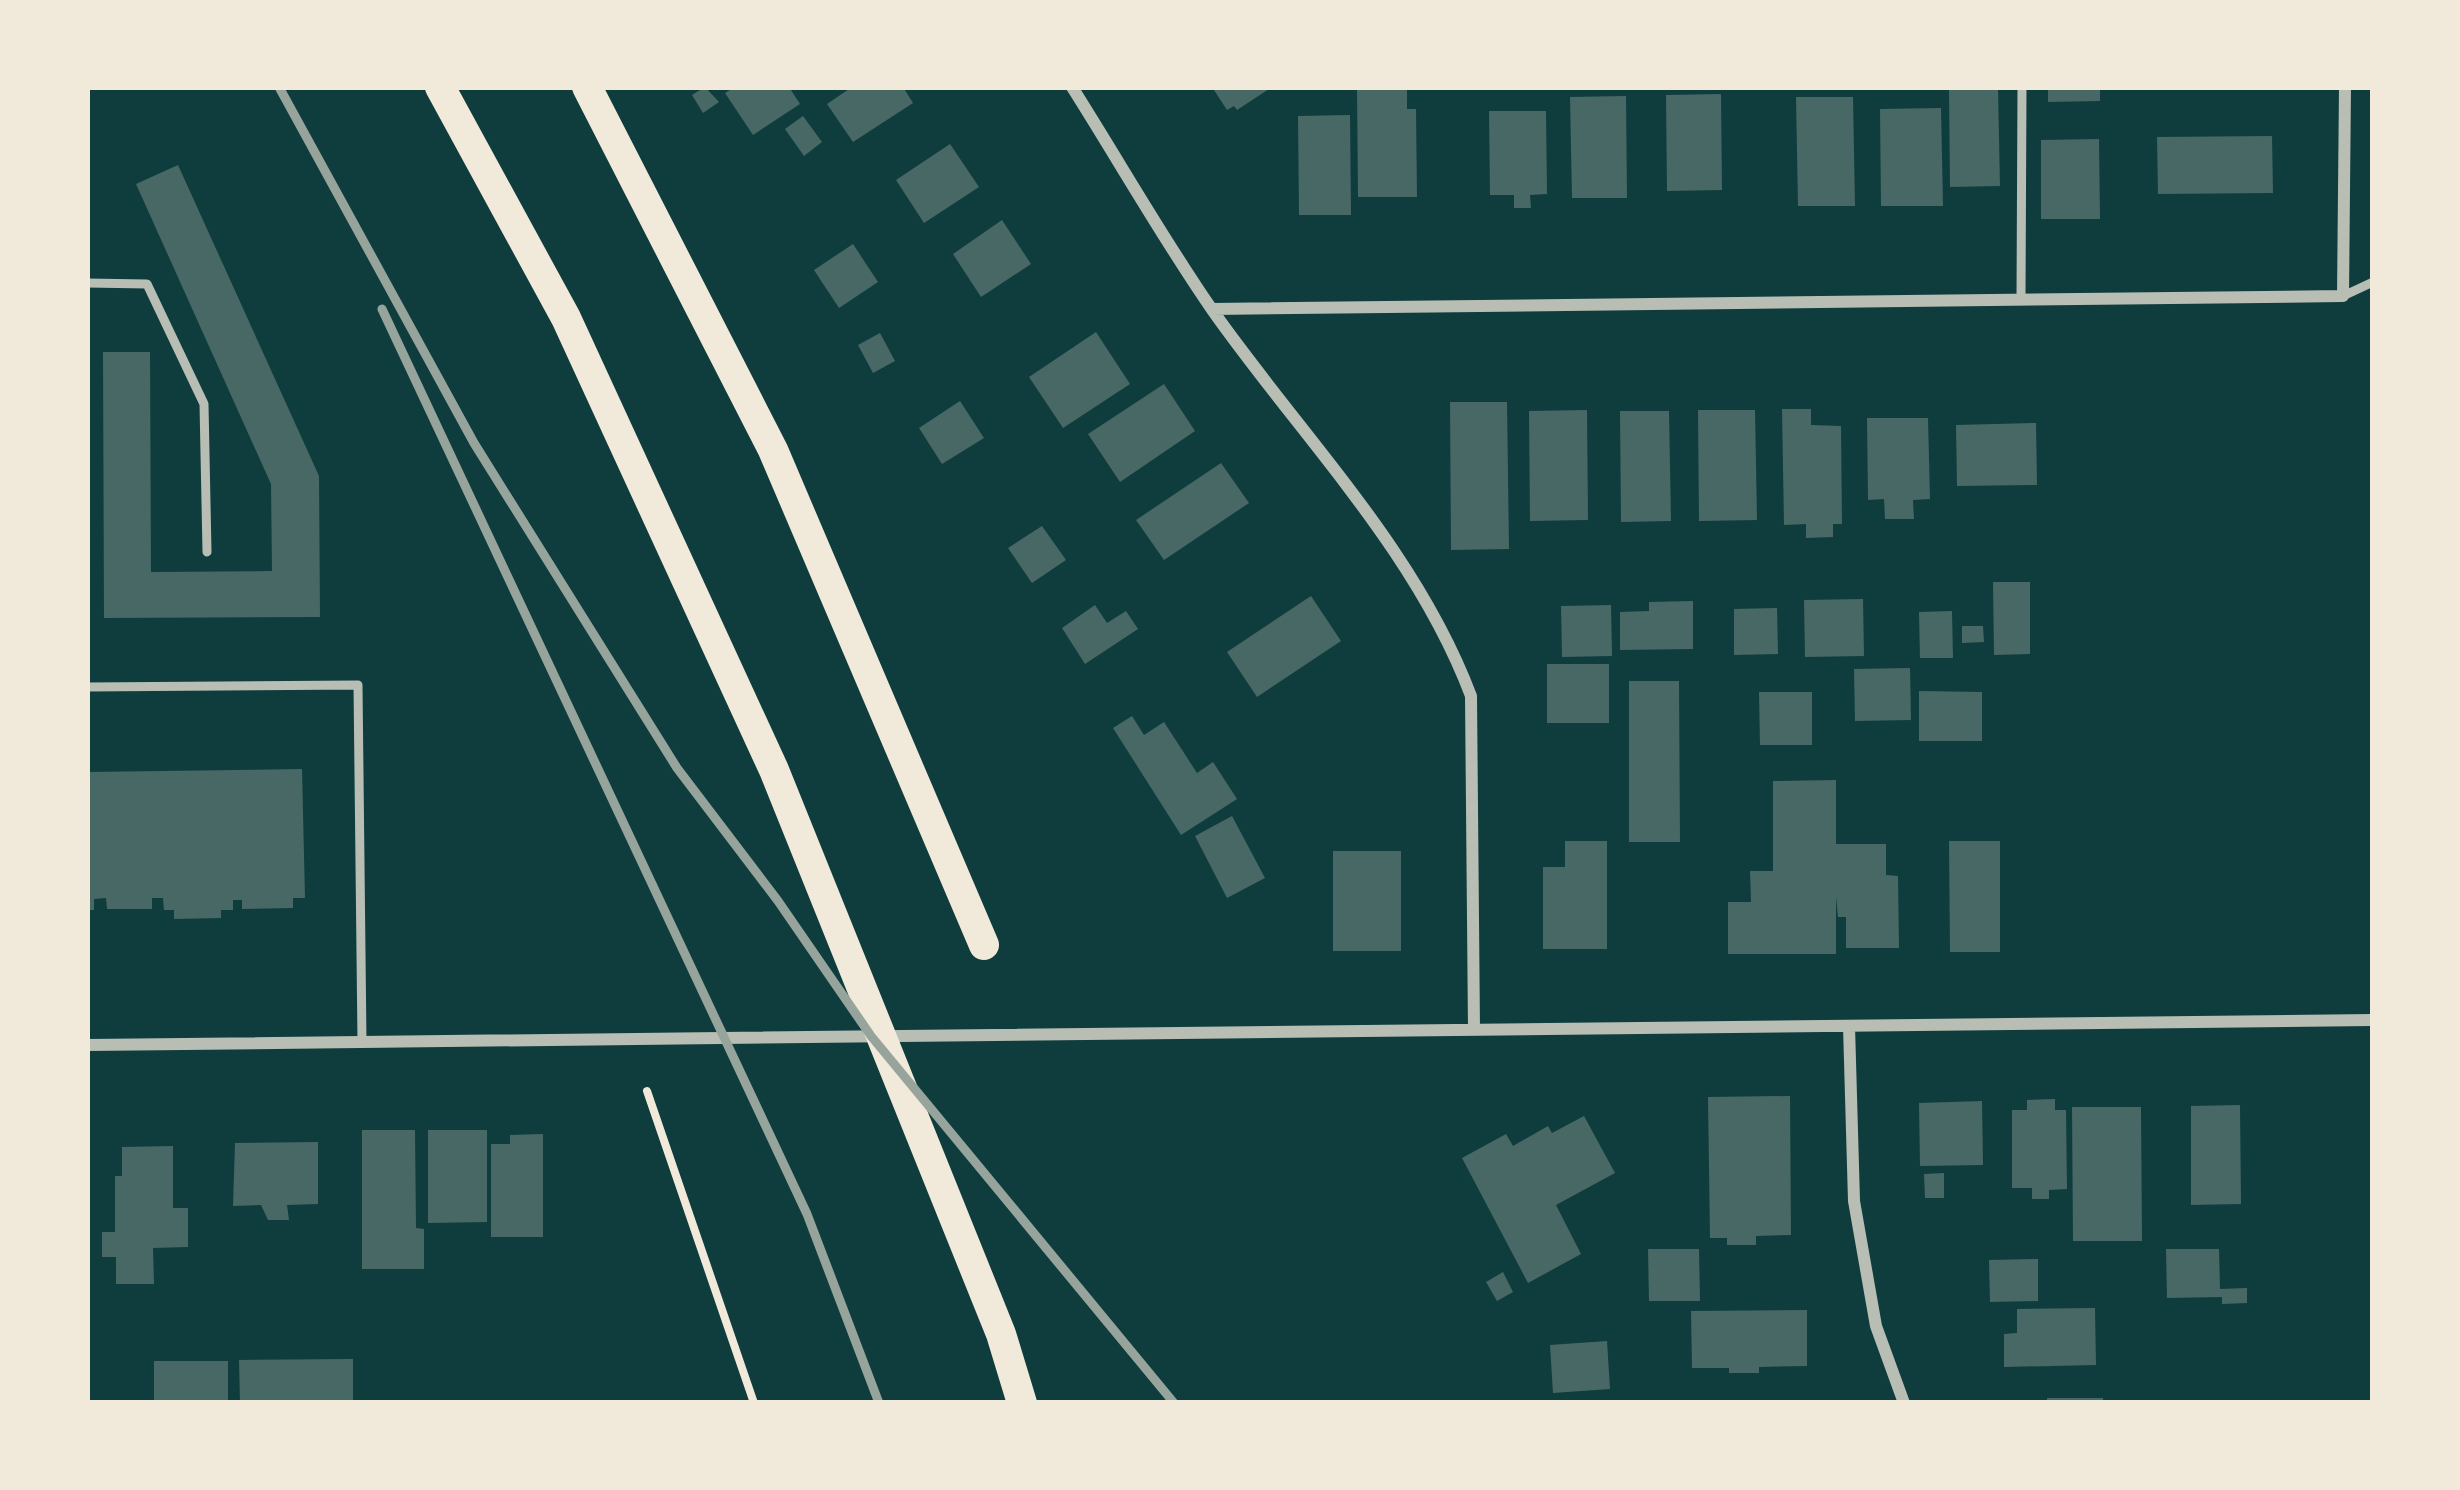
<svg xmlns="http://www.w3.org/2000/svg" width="2460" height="1490" viewBox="0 0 2460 1490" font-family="Figtree,sans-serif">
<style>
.building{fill:#486865}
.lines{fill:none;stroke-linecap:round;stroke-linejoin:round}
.path{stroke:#f1e9da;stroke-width:8}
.service{stroke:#b8beb3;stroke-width:9}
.minor{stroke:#b8beb3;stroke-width:12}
.primary{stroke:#f1e9da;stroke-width:30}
.rail{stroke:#97a49c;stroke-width:9}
</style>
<rect width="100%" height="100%" fill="#0f3d3e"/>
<path class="building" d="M705 87 719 102 703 113 692 95Z
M735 87H789L800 104 753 135 725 93Z
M852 87H903L913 103 853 142 827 104Z
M1212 87H1272L1237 110 1234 106 1227 110Z
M1357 87H1407V109H1416L1417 197H1358Z
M2048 87H2100V101L2048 102Z
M1949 88H1998L2000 186 1950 187Z
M1721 94 1722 190 1667 191 1666 95Z
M1626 96 1627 198H1572L1570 97Z
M1796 97H1853L1855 206H1798Z
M1941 108 1943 206H1881L1880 109Z
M1489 111H1546L1547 194 1530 195 1531 208H1514V195H1490Z
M1350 115 1351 215H1299L1298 116Z
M803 116 822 142 804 156 785 129Z
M2272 136 2273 193 2158 194 2157 137Z
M2099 139 2100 219H2041V140Z
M950 144 979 187 924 223 896 180Z
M178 165 319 476 320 617 104 618 103 352H150L151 572 272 571 271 484 136 184Z
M1002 220 1031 264 981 297 953 254Z
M853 244 878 282 839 308 814 270Z
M1096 332 1130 384 1063 428 1029 377Z
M880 333 895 361 873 373 858 345Z
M1164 384 1195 431 1120 482 1088 434Z
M960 401 984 438 942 464 919 428Z
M1450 402H1507L1509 549 1451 550Z
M1782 409H1811V425L1841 426 1842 524H1833V537L1806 538V524L1784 525Z
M1587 410 1588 520 1530 521 1529 411Z
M1698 410H1755L1757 520 1699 521Z
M1620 411H1669L1671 521 1621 522Z
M1867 418H1928L1930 499 1913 500 1914 519H1885L1884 499 1868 500Z
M2036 423 2037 485 1957 486 1956 425Z
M1221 463 1249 503 1164 560 1136 520Z
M1042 526 1066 560 1032 583 1008 548Z
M1993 582H2030V654L1994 655Z
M1311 596 1341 641 1257 697 1227 652Z
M1863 599 1864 656 1805 657 1804 600Z
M1693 601V649L1620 650V612L1649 611V602Z
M1095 605 1107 623 1126 611 1138 629 1085 664 1062 628Z
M1611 605 1612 656 1562 657 1561 606Z
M1777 608 1778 654 1734 655V609Z
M1952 611 1953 658H1920L1919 612Z
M1962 626H1983L1984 642 1962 643Z
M1547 664H1609V723H1547Z
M1910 668 1911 720 1855 721 1854 669Z
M1629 681H1679L1680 842H1629Z
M1919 691 1982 692V741H1919Z
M1759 692H1812V745H1760Z
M1132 716 1144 735 1164 722 1197 773 1213 762 1237 799 1181 835 1113 728Z
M302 769 305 898H293V908L242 909V900H233V910H221V918L174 919V910H164L163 898H152V909H107L106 898 94 899V910H87V772Z
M1836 780V844H1886V875L1898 876 1899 948H1846V917H1838L1836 897V954H1728V902H1751L1750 871H1773V781Z
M1232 816 1265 878 1227 898 1195 836Z
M1565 841H1607V949H1543V867H1565Z
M1949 841H2000V952H1950Z
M1333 851H1401V951H1333Z
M1790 1096 1791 1235 1756 1236V1245H1727V1238H1710L1708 1097Z
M2055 1099V1110H2066L2067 1189 2049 1190V1199H2032V1188H2012V1110H2027V1100Z
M1982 1101 1983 1165 1920 1166 1919 1103Z
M2240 1105 2241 1204 2191 1205V1106Z
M2072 1107H2141L2142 1241H2073Z
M1584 1116 1615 1173 1556 1205 1581 1254 1528 1283 1462 1158 1506 1134 1513 1146 1548 1126 1552 1133Z
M362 1130H415L416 1228 424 1229V1269H362Z
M428 1130H487V1222L428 1223Z
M543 1134V1237H491V1144H510V1135Z
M318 1142V1204L287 1205 289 1220H268L261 1205 233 1206 235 1143Z
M173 1146V1208H188V1247L153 1248 154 1284H116V1257H102V1232H115V1176H122V1147Z
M1944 1173V1198H1925L1924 1174Z
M1648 1249H1699L1700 1301H1649Z
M2166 1249H2219L2220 1289 2247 1288V1303L2222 1304V1297L2167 1298Z
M2038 1259V1301L1990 1302 1989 1260Z
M1503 1272 1513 1292 1497 1301 1486 1282Z
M2095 1308 2096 1365 2004 1367V1334L2017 1333V1309Z
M1807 1310V1366L1759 1367V1373H1729V1368H1692L1691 1311Z
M1607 1341 1610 1389 1553 1393 1550 1345Z
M353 1359V1403H240L239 1360Z
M154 1361H228V1403H154Z
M2047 1398H2103V1403H2047Z"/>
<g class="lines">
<path class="path" d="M647 1091 754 1403"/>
<path class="service" d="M87 283 147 284 204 404 207 552
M2343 296 2373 282
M2021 298 2022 87
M87 687 358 685 362 1042"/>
<path class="minor" d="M1072 87C1119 161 1163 239 1213 311 1302 437 1416 550 1471 696L1474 1030
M1212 309 2343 296 2345 87
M1849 1026 1854 1201 1876 1326 1904 1403
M87 1045 2373 1020"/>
<path class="primary" d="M440 87 566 318 774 770 1001 1334 1022 1403
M587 87 773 450 984 945"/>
<path class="rail" d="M279 87 474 443 677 768 778 901 871 1036 1174 1403
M382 309 807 1214 879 1403"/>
</g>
<rect width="2460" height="1490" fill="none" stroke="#f1e9da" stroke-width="180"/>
</svg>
